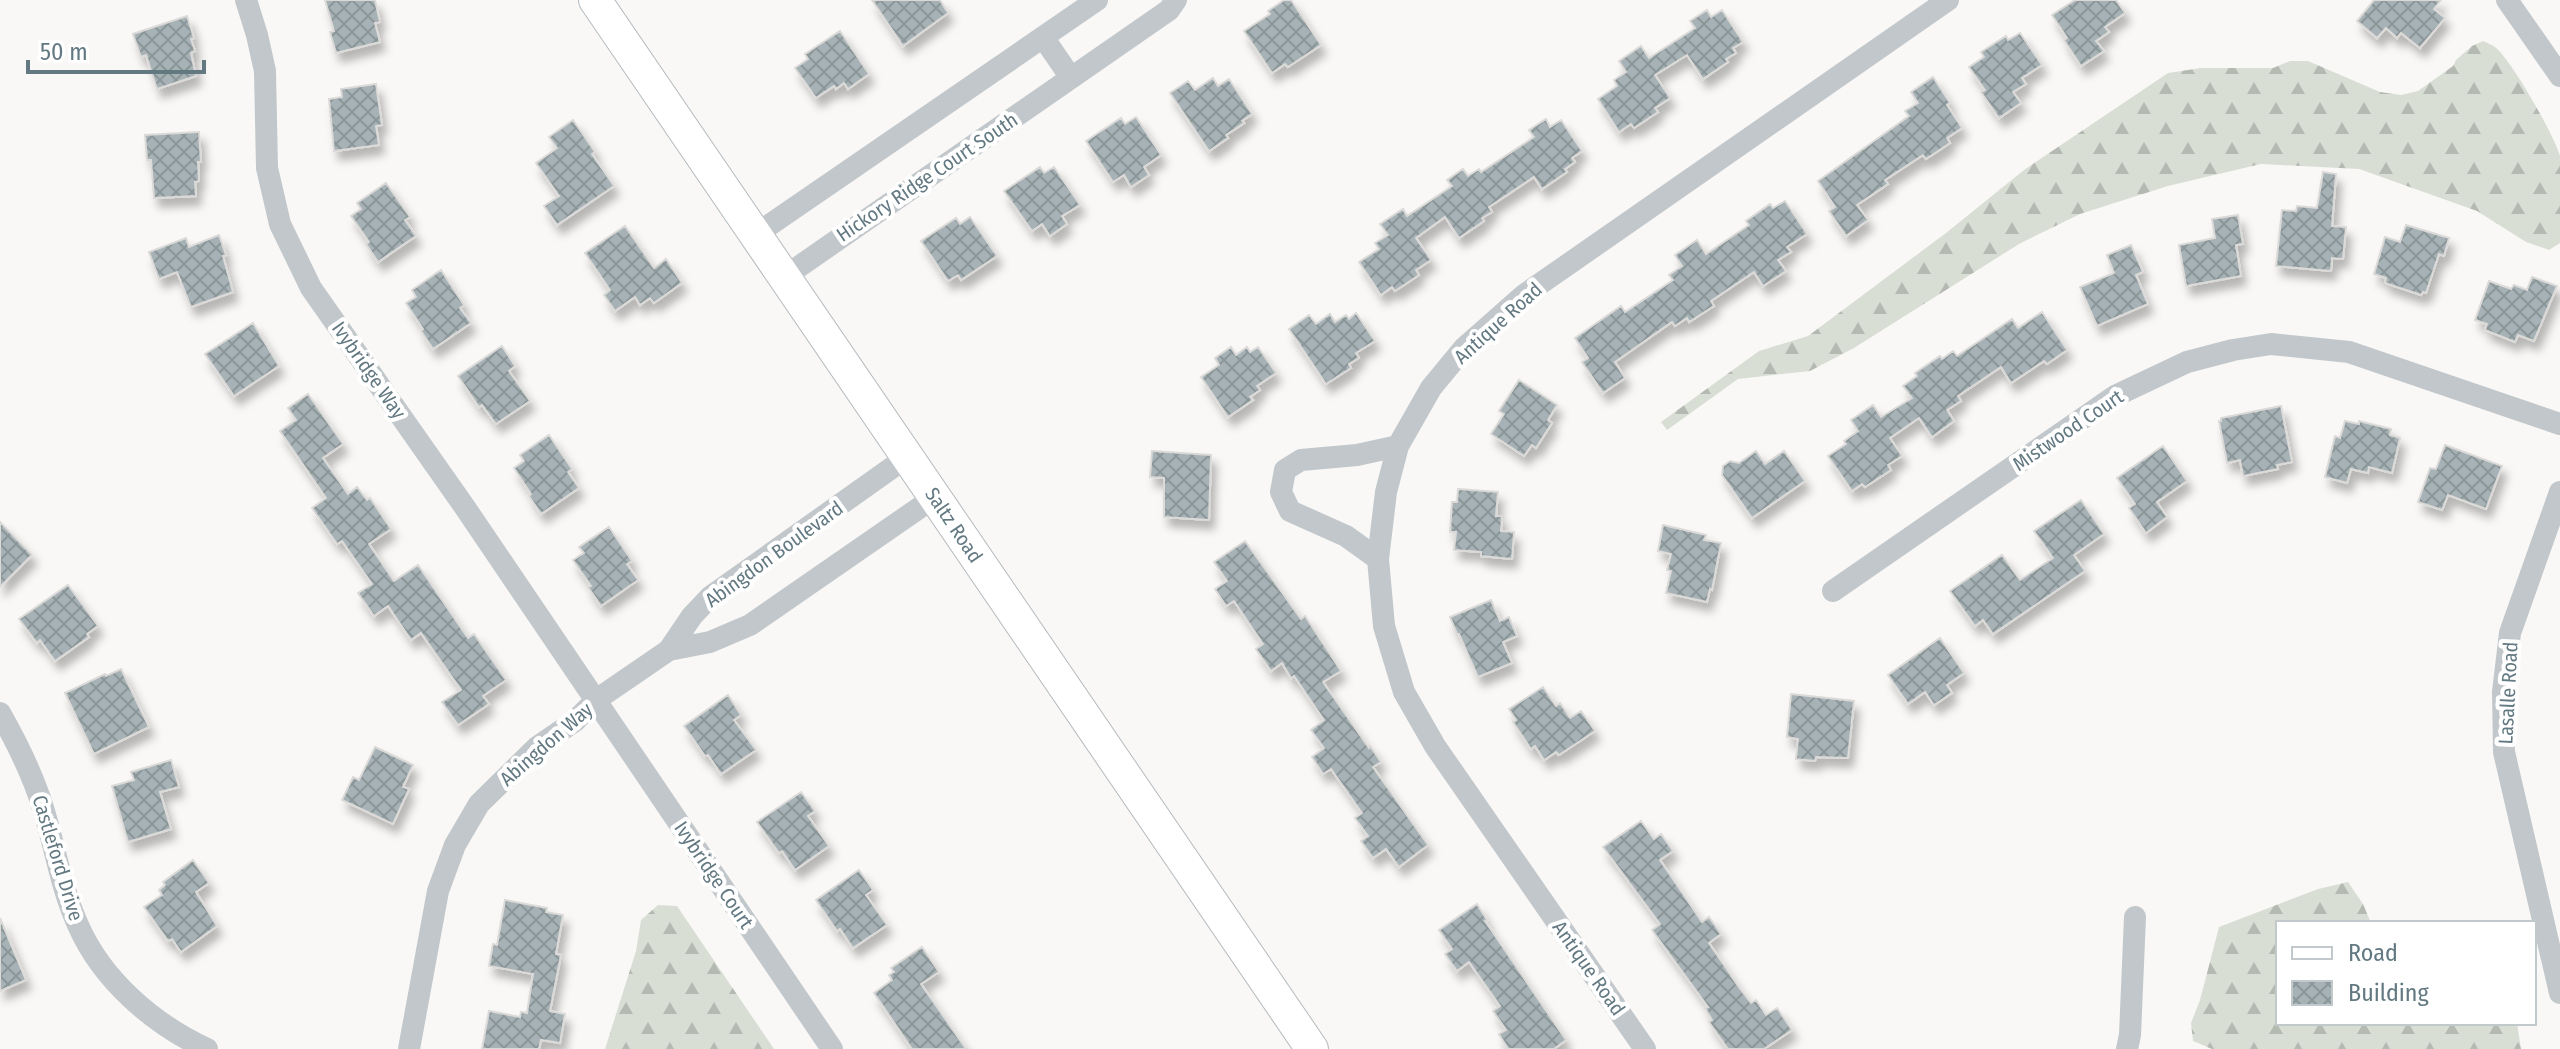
<svg xmlns="http://www.w3.org/2000/svg" width="2560" height="1049" viewBox="0 0 2560 1049" font-family="'Fira Sans Condensed',sans-serif">
<style>
.forest{fill:url(#forest-firs)}
.building{fill:url(#building-cross-hatch);stroke:#dbdad8;stroke-width:2;filter:url(#shadow)}
.lines{fill:none;stroke-linecap:round;stroke-linejoin:round}
.secondary-casing{stroke:#b4bbbf;stroke-width:34}
.street{stroke:#c1c7ca;stroke-width:22}
.secondary{stroke:#fff;stroke-width:32}
.labels{text-anchor:middle;dominant-baseline:central;stroke-width:8;stroke-linejoin:round;paint-order:stroke}
.street-label{font-size:20px;fill:#637982;stroke:#fff}
</style>
<defs>
<pattern id="forest-firs" width="22" height="20" patternUnits="userSpaceOnUse" patternTransform="scale(2)"><rect width="22" height="20" fill="#d9ded5"/><path d="M5 1l3.5 6h-7zM16 11l3.5 6h-7z" fill="#b4b9b2"/></pattern>
<pattern id="building-cross-hatch" width="8" height="8" patternUnits="userSpaceOnUse" patternTransform="scale(2)"><rect width="8" height="8" fill="#a6b2b6"/><path d="M0 0l8 8M0 8l8-8" fill="none" stroke="#8b9699"/></pattern>
<filter id="shadow"><feDropShadow dx="5" dy="9" stdDeviation="4" flood-color="#0004"/></filter>
</defs>
<rect width="100%" height="100%" fill="#f9f8f6"/>
<path class="forest" d="M2483 41C2487 43 2491 44 2495 47 2511 59 2554 135 2560 156V243L2549 250 2526 242 2477 211 2359 169 2261 164 2168 186 2080 214 2019 244 1854 348 1810 371 1738 379 1667 430 1661 422 1759 351 1808 336 1946 233 2024 170 2168 73 2201 68H2273L2290 61H2308L2380 92 2401 95 2418 91 2453 66 2456 60 2472 46Z
M2348 882 2363 904 2371 923H2278V1023H2517L2521 1049H2212L2193 1041 2191 1023 2200 1000 2219 927 2318 889Z
M658 905 677 906 774 1049H605L636 951 641 920Z"/>
<path class="building" d="M325 0H375L380 22 375 23 380 42 336 53 330 32 334 31Z
M872 0H940L948 13 903 46Z
M1284 0H1291L1321 45 1288 67 1285 64 1272 73 1244 31 1270 14 1268 11Z
M2075 0H2116L2125 13 2105 27 2109 32 2096 41 2104 51 2081 66 2064 40 2067 38 2052 15Z
M2374 0H2441L2434 9 2445 18 2420 48 2401 33 2397 38 2386 28 2377 38 2357 21Z
M1707 10 1711 17 1722 10 1743 42 1733 48 1736 53 1726 59 1728 62 1703 79 1687 55 1655 75 1670 98 1655 108 1658 112 1634 128 1631 124 1619 132 1598 99 1617 86 1614 80 1626 72 1619 61 1641 46 1649 58 1695 28 1690 21Z
M187 16 194 38 191 39 195 51 191 53 196 76 157 89 146 55 141 57 133 34Z
M840 31 869 74 848 89 844 83 836 89 834 86 816 98 795 68 808 59 805 54Z
M2020 33 2042 65 2022 78 2026 84 2013 92 2021 103 1999 118 1981 92 1985 90 1969 67 1984 57 1981 52 2006 36 2008 40Z
M1933 77 1950 103 1947 105 1962 128 1947 138 1950 143 1926 159 1923 155 1885 180 1888 184 1857 205 1868 220 1846 236 1829 211 1835 207 1818 181 1909 116 1905 111 1918 103 1911 92Z
M1213 78 1218 86 1229 79 1252 114 1242 121 1244 123 1226 135 1228 138 1209 151 1170 93 1188 81 1195 90Z
M376 84 382 125 376 126 379 145 334 151 329 99 342 97 341 89Z
M1136 117 1161 155 1144 167 1149 175 1131 187 1124 175 1113 182 1086 141 1121 118 1125 124Z
M1546 119 1550 127 1561 120 1582 151 1572 158 1575 162 1565 169 1567 172 1542 189 1534 177 1489 207 1492 212 1482 218 1484 221 1459 238 1445 217 1416 238 1431 260 1416 270 1419 275 1395 291 1392 287 1381 295 1359 262 1379 249 1375 243 1388 235 1380 224 1403 209 1407 216 1452 186 1447 180 1463 169 1468 176 1479 169 1481 172 1534 137 1529 130Z
M573 120 595 152 592 154 614 186 557 225 544 206 559 196 536 163 557 148 549 137Z
M199 132 201 162H198L199 181 195 182 196 196 154 198 151 160H147L145 135Z
M1040 167 1044 173 1054 167 1080 205 1062 216 1067 224 1050 236 1042 224 1032 231 1004 191Z
M2323 172 2336 174 2332 226 2346 227 2343 259 2332 258 2331 271 2276 266 2282 210 2296 211 2297 206 2317 208Z
M386 183 410 217 405 220 416 236 378 262 366 244 369 242 351 216 361 209 357 203Z
M1785 201 1807 234 1787 247 1791 252 1778 260 1786 271 1763 286 1754 272 1711 301 1714 306 1689 322 1687 318 1675 326 1672 322 1615 362 1625 378 1603 393 1582 362 1588 358 1575 338 1621 306 1625 312 1673 280 1669 275 1682 266 1675 255 1697 240 1706 254 1749 225 1746 221 1770 204 1773 208Z
M2238 215 2243 244 2236 245 2241 276 2186 286 2179 245 2215 238 2212 219Z
M970 217 997 256 961 280 958 275 948 281 921 241 956 218 960 224Z
M2406 225 2449 238 2444 256 2439 254 2426 293 2423 292 2421 295 2385 283 2386 278 2374 274 2385 237 2400 242Z
M625 226 654 268 666 259 682 283 654 303 650 298 640 305 635 297 615 311 604 295 610 290 585 253Z
M219 235 226 255 223 256 233 292 191 307 177 272 159 279 149 252 186 238 189 247Z
M2131 245 2143 272 2136 275 2148 304 2097 326 2080 287 2114 273 2107 255Z
M441 270 464 305 460 308 471 323 433 349 421 331 423 329 406 303 416 297 412 290Z
M2532 277 2557 286 2534 341 2518 335 2515 342 2485 330 2487 324 2475 320 2489 281 2511 289 2514 285 2527 290Z
M2042 312 2067 350 2047 364 2044 361 2011 383 2001 367 1958 396 1961 401 1947 410 1954 421 1932 437 1919 418 1890 438 1902 456 1888 465 1891 470 1865 487 1862 484 1852 491 1828 456 1846 444 1844 441 1858 431 1851 420 1873 405 1881 417 1912 398 1903 386 1917 376 1915 373 1940 356 1942 359 1953 351 1957 356 2012 319 2018 328Z
M1356 313 1375 341 1356 353 1359 358 1349 364 1351 368 1326 384 1289 329 1309 315 1316 324 1330 314 1335 322 1346 315 1349 319Z
M253 323 279 366 234 396 205 354Z
M502 346 515 366 509 371 530 401 496 424 482 405 479 407 458 376Z
M1231 347 1236 355 1247 347 1250 352 1258 347 1276 373 1257 386 1260 390 1250 397 1253 400 1228 417 1201 377 1219 365 1215 358Z
M1519 380 1557 405 1548 420 1552 423 1536 448 1532 445 1524 456 1491 434 1504 414 1499 411Z
M308 394 343 444 323 458 348 494 357 487 367 500 370 498 391 529 369 544 394 581 418 565 468 638 474 634 506 680 483 696 489 704 458 725 442 702 461 690 421 633 411 640 388 606 374 616 358 593 372 584 342 541 337 544 312 508 326 498 280 431 296 420 288 408Z
M2281 406 2292 462 2277 465 2278 469 2243 476 2240 460 2227 463 2219 421H2221V418Z
M2345 421 2359 424V421L2391 429 2390 435 2400 438 2392 473 2369 467 2368 473 2351 469 2347 483 2325 477 2335 436 2340 438Z
M549 435 572 469 568 472 579 488 541 514 529 496 531 494 514 468 524 461 520 455Z
M2445 445 2502 466 2486 509 2448 495 2442 510 2418 502 2430 468 2436 469Z
M2163 446 2187 481 2157 502 2167 517 2146 533 2129 508 2135 504 2117 478Z
M1152 451 1211 455 1209 520 1164 517V478L1150 477Z
M1756 451 1765 464 1784 451 1805 481 1752 518 1722 475 1723 466 1730 461 1739 463Z
M1458 489 1498 492 1496 516H1502L1501 531 1514 532 1512 559 1481 556V552L1454 550 1456 532H1450L1452 502H1457Z
M2081 500 2104 534 2074 555 2085 571 1993 634 1983 620 1975 626 1950 591 2002 555 2020 580 2053 558 2034 531Z
M0 522 32 555 0 587Z
M1663 525 1706 535 1704 540 1721 543 1712 590 1710 589 1707 602 1666 593 1671 571 1667 570 1671 554 1658 551Z
M609 527 632 561 627 564 638 580 601 606 588 587 591 586 573 560 584 553 579 547Z
M1245 541 1301 619 1305 616 1341 671 1323 682 1369 748 1370 746 1381 762 1373 767 1428 845 1399 867 1386 849 1373 858 1361 841 1368 836 1355 818 1362 813 1331 769 1323 774 1312 757 1324 748 1311 730 1324 720 1294 676 1291 678 1282 663 1271 671 1256 649 1263 644 1234 601 1226 606 1215 589 1227 581 1214 562Z
M68 585 98 626 87 634 89 637 55 661 40 640 37 643 19 619Z
M1491 600 1500 621 1509 617 1517 636 1503 642 1512 663 1478 677 1459 634H1457L1450 617Z
M1940 638 1964 673 1947 685 1952 693 1934 705 1925 692 1908 704 1888 675Z
M121 669 149 727 94 754 65 693 105 674 106 676Z
M1543 687 1556 706 1560 703 1570 718 1581 711 1595 731 1559 755 1556 752 1544 760 1535 746 1531 749 1513 722 1516 720 1509 709Z
M1791 694 1854 701 1848 758 1816 757 1815 761 1796 759 1798 739 1787 737Z
M728 695 741 715 734 720 756 750 721 774 708 755 705 756 684 726Z
M375 747 413 765 403 787 409 789 393 824 342 800 353 777 359 780Z
M171 760 179 787 160 792 171 829 128 842 112 786 134 780 131 772Z
M801 792 815 811 808 816 829 846 795 870 782 851 779 853 757 822Z
M1641 821 1654 839 1661 834 1673 851 1660 860 1702 922 1709 917 1721 934 1709 943 1738 986 1751 1003 1756 1000 1766 1015 1777 1008 1792 1030 1764 1049H1728L1709 1022 1712 1020 1705 1008 1708 1007 1652 930 1660 924 1603 847Z
M193 860 209 883 196 892 217 926 181 952 172 939 168 941 144 907 162 895 159 890 165 885 163 882Z
M859 870 873 890 866 895 887 925 853 948 840 929 837 931 816 900Z
M505 900 547 908 546 912 563 915 556 954 561 955 550 1011 565 1014 560 1043 541 1040 539 1049H482L489 1011 520 1017 521 1012 527 1013 533 974 489 966 493 944 497 945Z
M1477 904 1487 920 1485 921 1566 1040 1554 1049H1508L1499 1034 1506 1030 1493 1011 1500 1006 1469 962 1457 971 1445 954 1452 949 1439 930Z
M0 918 26 980 0 991Z
M922 947 939 972 921 984 966 1049H912L874 993 892 980 889 975 894 972 891 968Z"/>
<g class="lines">
<defs>
<path id="secondary" d="M595 0 1312 1049"/>
</defs>
<use href="#secondary" class="secondary-casing"/>
<path class="street" d="M246 0 257 35 265 71 267 168 280 224 311 288 464 506 832 1049
M2507 0 2560 76
M1043 37 1071 78
M755 235 1097 0
M784 277 1169 10 1176 0
M907 457 710 597 692 616 669 650 710 642 750 625 935 497
M2560 492 2510 633 2503 692 2504 752 2560 993
M1378 559 1346 536 1290 511 1281 492 1285 470 1301 460 1357 455 1398 446
M1833 591 2115 396 2187 362 2233 350 2271 344 2349 352 2560 424
M0 713C17 743 33 775 43 808 55 846 61 888 78 925 102 980 153 1024 207 1049
M409 1049 438 891 455 845 479 804 537 747 575 721 596 700 669 650
M1645 1049 1435 746 1404 692 1384 626 1378 559 1386 492 1398 446 1431 388 1464 348 1524 295 1948 0
M2127 1049 2130 1035 2135 917"/>
<use href="#secondary" class="secondary"/>
</g>
<g class="labels">
<g class="street-label">
<text transform="translate(927 177) rotate(-34)">Hickory Ridge Court South</text>
<text transform="translate(1498 323) rotate(-42)">Antique Road</text>
<text transform="translate(369 370) rotate(55)">Ivybridge Way</text>
<text transform="translate(2068 430) rotate(-34)">Mistwood Court</text>
<text transform="translate(954 525) rotate(56)">Saltz Road</text>
<text transform="translate(774 554) rotate(-36)">Abingdon Boulevard</text>
<text transform="translate(2508 693) rotate(-87)">Lasalle Road</text>
<text transform="translate(546 744) rotate(-41)">Abingdon Way</text>
<text transform="translate(58 858) rotate(73)">Castleford Drive</text>
<text transform="translate(714 875) rotate(56)">Ivybridge Court</text>
<text transform="translate(1589 968) rotate(55)">Antique Road</text>
</g>
</g>
<rect x="2276" y="921" width="260" height="104" fill="#ffffff" stroke="#c1c9cd" stroke-width="2"/>
<rect x="2292" y="947" width="40" height="12" fill="#ffffff" stroke="#c1c9cd" stroke-width="2"/>
<text x="2348" y="961" font-size="24" fill="#637982">Road</text>
<rect x="2292" y="981" width="40" height="24" fill="url(#building-cross-hatch)" stroke="#c1c9cd" stroke-width="2"/>
<text x="2348" y="1001" font-size="24" fill="#637982">Building</text>
<path d="M28 60v12h176v-12" fill="none" stroke="#637982" stroke-width="4"/>
<text x="40" y="60" font-size="24" fill="#637982" stroke="#ffffff" stroke-width="6" paint-order="stroke">50 m</text>
</svg>
